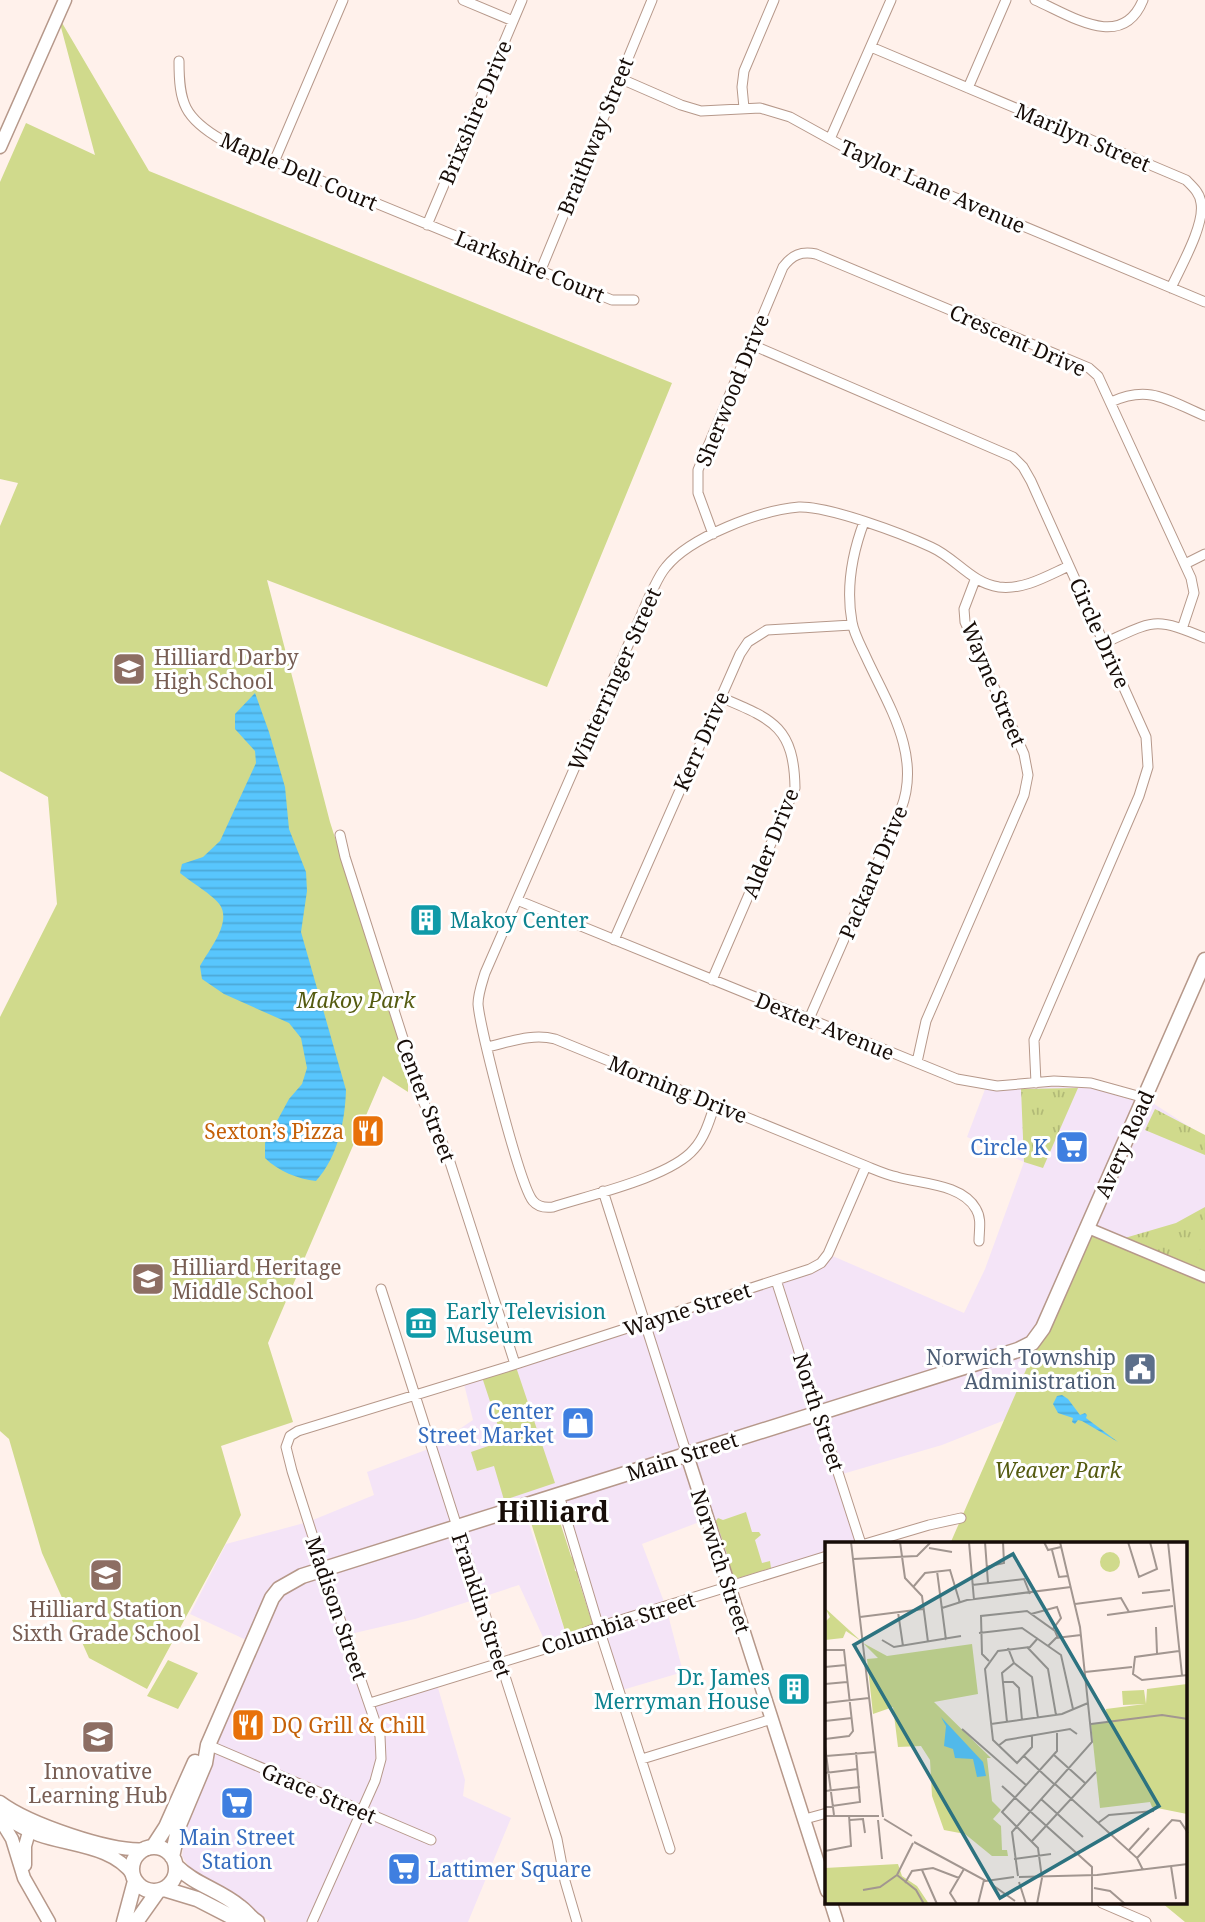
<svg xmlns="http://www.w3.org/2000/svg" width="1205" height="1922" viewBox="0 0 1205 1922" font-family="'Noto Serif',serif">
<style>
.commercial{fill:#f4e4f7}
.grass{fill:url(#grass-tufts)}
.park{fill:#d0da8c}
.water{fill:url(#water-rules)}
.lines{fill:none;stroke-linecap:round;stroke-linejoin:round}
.minor-casing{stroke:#b6988a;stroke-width:11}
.tertiary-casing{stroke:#b6988a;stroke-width:13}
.secondary-casing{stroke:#b6988a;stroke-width:15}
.primary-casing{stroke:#b6988a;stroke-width:17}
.minor{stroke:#fff;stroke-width:9}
.tertiary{stroke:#fff;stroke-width:10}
.secondary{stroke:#fff;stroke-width:12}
.primary{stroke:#fff;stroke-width:14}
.labels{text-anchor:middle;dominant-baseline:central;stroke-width:6;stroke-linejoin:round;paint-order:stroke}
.street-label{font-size:21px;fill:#170d08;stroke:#fff}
.education-label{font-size:21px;fill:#785e54;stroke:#fff;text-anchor:start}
.culture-label{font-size:21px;fill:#0d838f;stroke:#fff;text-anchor:start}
.park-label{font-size:21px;font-style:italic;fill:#555b11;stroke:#fff}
.food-label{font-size:21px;fill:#c56008;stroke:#fff;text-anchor:end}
.shop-label{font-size:21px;fill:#366cbe;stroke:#fff;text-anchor:end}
.service-label{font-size:21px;fill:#4e5e75;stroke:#fff;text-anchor:end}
.district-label{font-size:28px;font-weight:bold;fill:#170d08;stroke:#fff}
.inset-road{fill:none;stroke:#a29690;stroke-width:2}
.view{fill:#2d7380;fill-opacity:0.15;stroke:#2d7380;stroke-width:3.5}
.inset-edge{fill:none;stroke:#170d08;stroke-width:3.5}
</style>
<defs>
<pattern id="grass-tufts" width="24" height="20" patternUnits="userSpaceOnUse" patternTransform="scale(1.75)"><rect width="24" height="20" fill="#d0da8c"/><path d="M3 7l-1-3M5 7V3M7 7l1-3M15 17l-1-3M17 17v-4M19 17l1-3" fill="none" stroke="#b2ba77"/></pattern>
<pattern id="water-rules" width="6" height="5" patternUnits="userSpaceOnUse" patternTransform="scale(1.75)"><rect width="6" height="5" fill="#58c6fd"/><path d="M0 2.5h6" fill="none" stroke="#4ca9d7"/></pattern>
</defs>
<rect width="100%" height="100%" fill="#fff1eb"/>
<path class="commercial" d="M1091 1083 1145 1098 1205 1137V1239L1005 1420 942 1445 839 1475 861 1544H827V1556L729 1587 707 1519 642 1544 666 1607 683 1672 619 1691 559 1496 528 1505 526 1515 568 1640 548 1648 519 1585 415 1619 346 1635 370 1702 436 1681 465 1780 463 1796 511 1818 468 1922H271L214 1888 192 1872 182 1856 187 1821 232 1703 257 1645 190 1614 226 1544 308 1522 374 1495 367 1472 431 1448 473 1420 463 1380 810 1269 828 1254 964 1313 985 1269 1024 1162 967 1137 987 1084Z"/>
<path class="grass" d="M1078 1088 1043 1168 1024 1162 1021 1089Z
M1155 1109 1205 1135V1155L1145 1130Z
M1205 1207V1328L1094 1247 1176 1223Z"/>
<path class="park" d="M58 16 149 171 672 383 547 687 267 580 330 822 408 1067V1092L383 1076 268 1343 293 1422 221 1446 241 1515 147 1689 89 1658 42 1553 9 1439 0 1431V1017L57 904 48 797 0 771V526L18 483 0 479V182L26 123 95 155Z
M1088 1228 1191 1270 1205 1239V1922H1185L1162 1903H1186V1544H950Z
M515 1364 555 1483 504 1500 494 1466 477 1471 471 1452 503 1441 481 1374Z
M552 1503 558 1506 561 1514 559 1519 571 1556 574 1560 575 1571 579 1572 578 1578 590 1616 593 1618 594 1624 566 1634 527 1510Z
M746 1512 752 1532H759L761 1535 755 1540 762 1563 770 1561 771 1568 735 1579 731 1575 728 1565 730 1563 718 1527 714 1523 718 1518 723 1520Z
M168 1660 198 1673 178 1709 147 1696Z"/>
<path class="water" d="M255 693 269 732 285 787 289 829 306 872 307 891 301 932 346 1090C345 1121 338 1157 316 1181 298 1179 278 1171 265 1158V1143L289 1099 302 1084 307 1068 301 1038 289 1023 224 994 202 979 200 966C208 951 232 923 220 905 213 895 191 882 180 873L182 864 203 857 220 841 256 763 255 751 235 729V714Z
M1062 1395 1068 1399 1080 1415 1085 1413 1087 1415 1086 1418 1118 1442 1082 1421 1078 1420 1075 1424 1072 1422 1073 1418 1058 1413 1053 1404 1057 1396Z"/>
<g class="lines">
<defs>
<path id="minor" d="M463 0 513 21
M1035 0C1070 15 1122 52 1143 0
M871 47 1186 180C1193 187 1200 193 1201 203 1205 225 1180 268 1171 288
M179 61C179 103 184 118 222 140L612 300H634
M619 78 681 105 701 111 760 108 790 117 877 165 1205 302
M968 88 1006 0
M744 108 742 87 744 71 774 0
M830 139 891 0
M274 162 343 0
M427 225 522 0
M540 272 652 0
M750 344 1013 457 1023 467 1031 481 1146 737 1148 767 1139 796 1034 1040 1036 1083
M1111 402C1150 384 1169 401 1205 416
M713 534 698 493V470L783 267C792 255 801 251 816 254L1089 368 1098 376 1191 578 1194 593 1182 629
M1185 564 1205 554
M1104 643C1154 621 1153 616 1205 638
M340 835 345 857 423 1101 447 1153 515 1364
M517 900 957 1079 997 1086 1054 1081 1091 1083 1145 1098
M614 940 740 654 748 642 767 630 852 625
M712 980 795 788C794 726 772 719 720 697
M809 1019 901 809C922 755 888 705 866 657 861 646 854 634 852 622 846 589 852 554 864 522
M487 1047C510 1042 532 1033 555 1039L866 1166C876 1170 887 1175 897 1177 922 1184 962 1184 976 1209 982 1219 979 1230 979 1241
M917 1062 926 1021 1024 795 1028 775 1024 754 965 622 964 609 975 580
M715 1104C710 1119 705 1137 694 1149 671 1177 590 1195 553 1207 545 1208 538 1207 533 1201 520 1186 480 1029 478 1004 478 994 482 983 485 973L650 595C655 586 659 575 666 567 690 537 761 510 799 507 829 506 903 534 931 547 956 558 971 583 999 587 1024 590 1047 576 1069 566
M603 1191 687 1455
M776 1280 861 1544
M381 1289 557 1839 565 1881 577 1922
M559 1495 603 1641 670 1849
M865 1544 929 1525 961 1518
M370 1703 548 1648 598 1627 827 1556
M208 1745 431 1840
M642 1759 772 1719
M805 1819 827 1813
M1102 1903 1146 1922
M312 1922 375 1781 381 1759 380 1736 329 1587 292 1471 286 1447 290 1436 298 1431 510 1366 810 1269 821 1263 828 1254 866 1166"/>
<path id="tertiary" d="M1088 1228 1205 1277"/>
<path id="secondary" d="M0 147 65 0
M687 1455 827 1891
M0 1802C28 1823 112 1853 147 1849
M0 1814C12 1822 25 1830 39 1835 70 1846 113 1846 133 1875
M0 1819 12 1839 24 1878 49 1922
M25 1865V1846L31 1825
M831 1903 837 1922"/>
<path id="primary" d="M153 1847 166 1827 195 1762
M132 1869a22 22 0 1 1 44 0a22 22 0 1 1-44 0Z
M172 1857 179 1825 205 1763 208 1745 272 1598 279 1589 302 1576 1018 1350 1032 1343 1043 1328 1205 960
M176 1866C195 1885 220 1890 240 1907 247 1912 250 1918 257 1922
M164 1889 197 1899 234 1918 249 1917
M124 1922 135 1881
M136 1922 158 1891"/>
</defs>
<use href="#minor" class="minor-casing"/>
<use href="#tertiary" class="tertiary-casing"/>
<use href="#secondary" class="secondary-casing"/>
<use href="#primary" class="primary-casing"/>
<use href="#minor" class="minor"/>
<use href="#tertiary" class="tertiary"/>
<use href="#secondary" class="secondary"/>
<use href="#primary" class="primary"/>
</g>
<defs>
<symbol id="school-square" viewBox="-11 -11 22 22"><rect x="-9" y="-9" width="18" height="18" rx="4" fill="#8d6e63" stroke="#fff"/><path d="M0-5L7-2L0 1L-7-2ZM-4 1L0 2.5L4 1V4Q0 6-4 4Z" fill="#fff"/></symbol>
<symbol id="building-square" viewBox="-11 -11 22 22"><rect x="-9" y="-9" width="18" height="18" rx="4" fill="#0f9aa8" stroke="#fff"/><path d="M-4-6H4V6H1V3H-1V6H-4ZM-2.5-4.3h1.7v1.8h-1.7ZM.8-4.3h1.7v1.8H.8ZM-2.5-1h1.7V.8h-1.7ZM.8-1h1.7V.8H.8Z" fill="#fff"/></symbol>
<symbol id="restaurant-square" viewBox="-11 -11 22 22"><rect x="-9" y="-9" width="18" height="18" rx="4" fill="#e8710a" stroke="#fff"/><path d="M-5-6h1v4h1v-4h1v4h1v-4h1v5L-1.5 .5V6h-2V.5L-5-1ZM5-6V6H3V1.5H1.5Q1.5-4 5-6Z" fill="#fff"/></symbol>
<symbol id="supermarket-square" viewBox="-11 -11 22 22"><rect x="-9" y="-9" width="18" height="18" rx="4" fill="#3f7fe0" stroke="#fff"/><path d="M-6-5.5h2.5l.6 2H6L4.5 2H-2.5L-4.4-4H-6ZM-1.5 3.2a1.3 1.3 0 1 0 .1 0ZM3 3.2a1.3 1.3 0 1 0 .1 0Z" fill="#fff"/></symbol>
<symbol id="museum-square" viewBox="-11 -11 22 22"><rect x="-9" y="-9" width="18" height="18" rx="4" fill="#0f9aa8" stroke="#fff"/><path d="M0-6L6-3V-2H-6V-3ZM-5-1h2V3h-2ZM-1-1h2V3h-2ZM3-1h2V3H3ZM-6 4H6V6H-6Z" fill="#fff"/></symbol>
<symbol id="civic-square" viewBox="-11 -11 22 22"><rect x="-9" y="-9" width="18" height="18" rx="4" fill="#5c6f8a" stroke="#fff"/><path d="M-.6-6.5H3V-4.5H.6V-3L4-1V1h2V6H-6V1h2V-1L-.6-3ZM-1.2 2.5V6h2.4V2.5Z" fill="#fff"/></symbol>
<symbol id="shop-square" viewBox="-11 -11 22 22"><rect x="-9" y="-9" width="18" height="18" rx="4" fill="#3f7fe0" stroke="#fff"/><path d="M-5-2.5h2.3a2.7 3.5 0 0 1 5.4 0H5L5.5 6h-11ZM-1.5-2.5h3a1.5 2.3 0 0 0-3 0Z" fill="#fff"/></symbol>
</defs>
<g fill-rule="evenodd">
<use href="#school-square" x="110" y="650" width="38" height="38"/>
<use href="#building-square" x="407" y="901" width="38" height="38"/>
<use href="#restaurant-square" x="349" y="1112" width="38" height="38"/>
<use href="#supermarket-square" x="1053" y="1128" width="38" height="38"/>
<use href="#school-square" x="129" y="1260" width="38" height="38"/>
<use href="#museum-square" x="402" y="1304" width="38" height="38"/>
<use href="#civic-square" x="1121" y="1350" width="38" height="38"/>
<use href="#shop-square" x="559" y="1404" width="38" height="38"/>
<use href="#school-square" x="87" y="1556" width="38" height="38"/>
<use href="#building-square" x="775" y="1670" width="38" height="38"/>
<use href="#restaurant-square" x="229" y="1706" width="38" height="38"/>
<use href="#school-square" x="79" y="1718" width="38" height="38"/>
<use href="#supermarket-square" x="218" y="1784" width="38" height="38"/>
<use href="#supermarket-square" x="385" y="1850" width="38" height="38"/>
</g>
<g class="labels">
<g class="street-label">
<text transform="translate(475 112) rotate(-67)">Brixshire Drive</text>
<text transform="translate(595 136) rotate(-68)">Braithway Street</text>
<text transform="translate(1083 137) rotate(23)">Marilyn Street</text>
<text transform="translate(299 171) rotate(23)">Maple Dell Court</text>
<text transform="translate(933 186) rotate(24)">Taylor Lane Avenue</text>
<text transform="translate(530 266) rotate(22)">Larkshire Court</text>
<text transform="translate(1018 340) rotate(24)">Crescent Drive</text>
<text transform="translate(732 390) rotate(-68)">Sherwood Drive</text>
<text transform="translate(1100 633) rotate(66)">Circle Drive</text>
<text transform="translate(614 679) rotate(-66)">Winterringer Street</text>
<text transform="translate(994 684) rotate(67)">Wayne Street</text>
<text transform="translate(701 741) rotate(-66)">Kerr Drive</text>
<text transform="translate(770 843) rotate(-68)">Alder Drive</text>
<text transform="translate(873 872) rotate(-67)">Packard Drive</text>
<text transform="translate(825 1026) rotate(22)">Dexter Avenue</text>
<text transform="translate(678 1089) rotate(22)">Morning Drive</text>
<text transform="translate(426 1100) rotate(69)">Center Street</text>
<text transform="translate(1124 1144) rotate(-66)">Avery Road</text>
<text transform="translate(687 1309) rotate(-18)">Wayne Street</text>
<text transform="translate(819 1412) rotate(72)">North Street</text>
<text transform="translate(682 1456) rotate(-18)">Main Street</text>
<text transform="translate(721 1561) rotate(72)">Norwich Street</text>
<text transform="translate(482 1605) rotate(72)">Franklin Street</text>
<text transform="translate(337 1608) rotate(71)">Madison Street</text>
<text transform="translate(618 1623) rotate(-18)">Columbia Street</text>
<text transform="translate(319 1793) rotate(23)">Grace Street</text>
</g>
<g class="education-label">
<text x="154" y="657">Hilliard Darby<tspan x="154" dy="24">High School</tspan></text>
<text x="172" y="1267">Hilliard Heritage<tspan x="172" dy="24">Middle School</tspan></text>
<text x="106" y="1609" text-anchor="middle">Hilliard Station<tspan x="106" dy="24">Sixth Grade School</tspan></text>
<text x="98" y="1771" text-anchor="middle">Innovative<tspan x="98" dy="24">Learning Hub</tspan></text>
</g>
<g class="culture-label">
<text x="450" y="920">Makoy Center</text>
<text x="446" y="1311">Early Television<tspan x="446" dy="24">Museum</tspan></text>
<text x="770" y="1677" text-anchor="end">Dr. James<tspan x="770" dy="24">Merryman House</tspan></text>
</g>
<g class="park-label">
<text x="356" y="1000">Makoy Park</text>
<text x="1058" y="1470">Weaver Park</text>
</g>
<g class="food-label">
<text x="344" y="1131">Sexton’s Pizza</text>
<text x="272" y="1725" text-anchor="start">DQ Grill &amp; Chill</text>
</g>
<g class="shop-label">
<text x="1048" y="1147">Circle K</text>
<text x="554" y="1411">Center<tspan x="554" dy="24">Street Market</tspan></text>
<text x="237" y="1837" text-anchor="middle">Main Street<tspan x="237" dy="24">Station</tspan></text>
<text x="428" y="1869" text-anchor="start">Lattimer Square</text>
</g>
<g class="service-label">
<text x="1116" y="1357">Norwich Township<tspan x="1116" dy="24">Administration</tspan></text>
</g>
<g class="district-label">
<text x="553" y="1511">Hilliard</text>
</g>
</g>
<g transform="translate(825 1542)">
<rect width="362" height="362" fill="#fff1eb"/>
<path d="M0 66 36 99 21 89 18 96 0 98V80L5 75Z" fill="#d0da8c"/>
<path d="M275 20a10 10 0 1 1 20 0a10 10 0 1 1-20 0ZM38 101 62 114 147 102 153 152 109 160 166 216H162L167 259 176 268 168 277 176 284 177 308H182L183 314H167L140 292 119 288 107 254 105 218 96 204 73 205 68 165 48 172 42 117 53 116ZM362 142V272L327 265 325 260 275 266 266 182 282 180 281 167 320 162 298 163 297 149 319 148 321 162 322 147ZM73 322 77 334 92 344 104 362H0V326Z" fill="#d0da8c"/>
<path d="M116 175 158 220 161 234 152 235 148 217 130 216 128 207 119 204 121 184Z" fill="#58c6fd"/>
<path class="inset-road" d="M26 0 58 275M75 0 80 36 97 54 103 100M144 0 149 58M160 0 163 41M219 0 223 8 236 5M303 0 314 35 332 27 325 0M343 0 357 133M104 6 127 10M227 8 234 35 243 34M28 17 92 14 106 0M161 25 179 21 178 0M112 29 121 98M147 43 199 37 205 52M89 44 100 31 125 28 135 61M317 51 345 48M250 62 296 56 304 70M117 66 142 58 246 45M73 70 78 104M206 72 232 65 236 76 228 87M282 73 348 64M35 75 98 67M331 85 332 111M154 91 197 86 236 113 248 167M57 98 69 105 136 94M223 104 231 96 256 93M202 105 223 127 231 173M183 106 189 121 207 135 213 176M0 108H19L28 189 24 194 0 197M354 109 310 115 308 132 317 138 363 133M164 119 157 112 156 74 202 69 230 89 233 96M0 125 21 123M260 130 307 125M177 140H188L194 146 197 178M0 142 22 140M0 161 44 156M0 179 27 176M182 180 177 131 189 121M166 182 237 172 263 161M266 182 337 173 363 177M137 187 201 243M207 194V205L192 221 168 198 160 127 173 109 205 105 213 96M0 204 9 273M173 204 181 198 245 187 252 192M229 213 260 241M1 214 51 210M199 214 229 242M0 231 33 227M230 242 312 316 318 328M177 244 267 325V362M0 249 35 245M216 257 258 295M0 265 35 260 31 210M0 274H54M59 277 87 294M25 278 38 277 40 291M53 278 57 317M273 281 284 273 329 269M207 299 271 230M89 300 161 339 189 335M88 301 72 333 91 348 99 362M304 308 324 286M0 309 26 304 24 273M312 316 347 278 355 279 363 291M189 317 226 312M346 324 351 357M97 328 112 362M193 334 187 290 267 200 255 85 235 0M194 335 272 333 363 322M194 340 201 362M80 341 87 329 108 326 134 336M166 342 190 359M269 346 285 349 300 362M38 348 55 345 72 333M132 362 125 351 139 327M153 362 159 338M212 362 217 336 213 306 177 270 232 209V191"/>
<path class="view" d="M188 12 334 264 175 356 29 103Z"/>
<rect width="362" height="362" class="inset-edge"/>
</g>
</svg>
